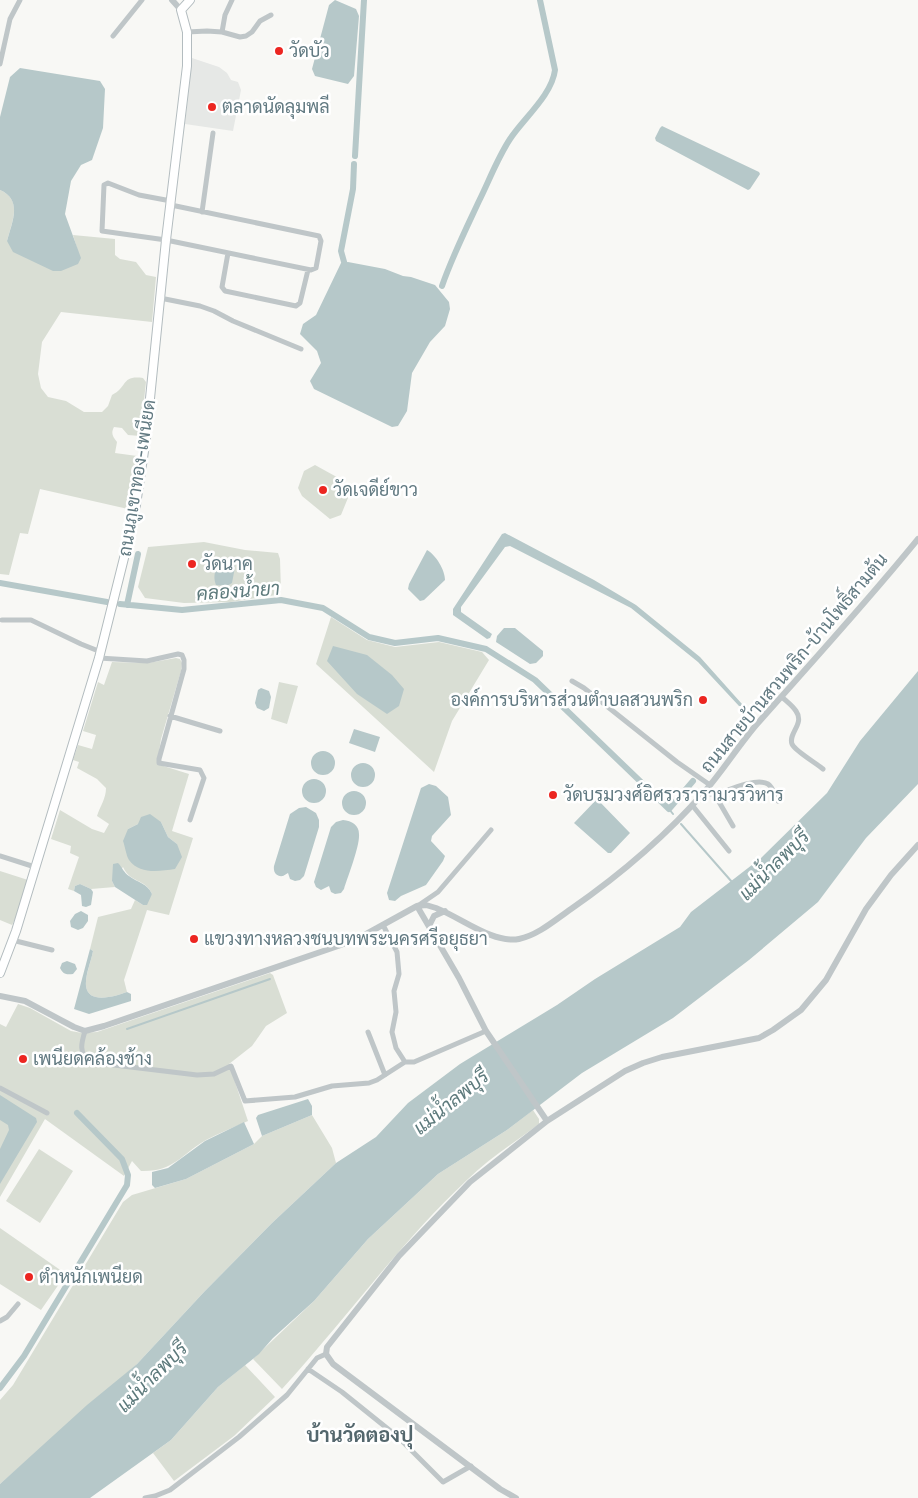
<svg xmlns="http://www.w3.org/2000/svg" width="918" height="1498" viewBox="0 0 918 1498" font-family="Cabin,Sarabun,sans-serif">
<style>
.built{fill:#e6e8e6}
.green{fill:#d9ded4;fill-rule:evenodd}
.water{fill:#b6c8c9}
.lines{fill:none;stroke-linecap:round;stroke-linejoin:round}
.stream{stroke:#b6c8c9;stroke-width:2}
.canal{stroke:#b6c8c9;stroke-width:6}
.secondary-casing{stroke:#b3bcbf;stroke-width:10}
.minor{stroke:#bfc6c8;stroke-width:5}
.tertiary{stroke:#bfc6c8;stroke-width:6}
.secondary{stroke:#fff;stroke-width:8}
.poi-dot{fill:#ec2621;stroke:#fff;stroke-width:2}
.labels{text-anchor:middle;dominant-baseline:central;stroke-width:5;stroke-linejoin:round;paint-order:stroke}
.poi-label{font-size:18px;fill:#627a82;stroke:#fff;text-anchor:start}
.street-label{font-size:18px;fill:#627a82;stroke:#fff}
.water-label{font-size:19px;font-style:italic;fill:#5d7a7c;stroke:#fff}
.quarter-label{font-size:20px;font-weight:bold;fill:#54676d;stroke:#fff}
</style>
<rect width="100%" height="100%" fill="#f8f8f5"/>
<path class="built" d="M192 58 219 67 227 73 231 80 238 82 241 90 233 131 185 124Z"/>
<path class="green" d="M0 190C23 200 12 221 7 241L80 258 73 235 115 239V255L120 259 136 262 146 275 156 277 152 322 61 312 42 342 38 374 41 388 48 397 66 401 84 412H102L108 406 112 395C128 387 121 375 143 378L146 382 140 436 128 435 122 428 114 427C111 433 112 436 117 442L115 453 137 456 128 509 40 489 28 534 20 533 9 575 0 574Z
M315 465 344 481 350 493 341 515 330 519 302 496 298 488 304 471Z
M204 542 245 550 278 553 280 559 281 592 276 595 231 602 184 603 145 598 138 587 148 547Z
M331 617 367 640 395 647 439 642 482 652 489 660 452 721 434 772 316 664Z
M176 658 180 659 182 663 181 671 161 739 157 764 189 774 172 831 193 838 169 915 147 910 124 980 127 992C116 996 88 1005 86 986 85 976 91 962 93 951L90 949 98 917 131 909 135 900 143 905 152 894C145 878 131 884 123 867L112 881 115 887 91 889 80 884 75 886 74 891 68 889 79 857 70 853 71 846 51 839 60 810 92 829 104 833 109 824 97 816C100 806 106 799 106 788L97 779 77 768 79 762 73 760 78 745 92 749 96 735 83 731 98 682 104 685 112 662 148 663ZM161 822 168 837 177 844 128 829 138 824Z
M279 682 298 686 287 724 271 719Z
M0 871 28 880 19 911 12 925 0 920Z
M270 973 273 975 287 1013 266 1026 252 1046 229 1064 248 1121C234 1127 219 1133 206 1140 180 1155 174 1172 141 1171L132 1161 124 1176 45 1119 0 1197V1024L6 1027 18 1004 30 1008 71 1031 82 1033 97 1032Z
M533 1110 539 1119V1124C515 1142 488 1159 467 1180 399 1244 345 1320 282 1389L253 1359 314 1301 368 1239 438 1174 507 1130Z
M312 1115 332 1148 336 1163 272 1223 204 1292 137 1364 0 1484V1400L13 1385 123 1202 132 1195 186 1179 254 1144 262 1136Z
M39 1149 73 1171 40 1223 6 1201Z
M0 1228 66 1274 41 1310 0 1284Z
M245 1365 275 1397 234 1436 174 1481 153 1453 171 1440 218 1387Z"/>
<path class="water" d="M335 0 356 9 359 16 354 76 348 84 315 76 312 69 329 5Z
M20 68 100 81 105 89 103 128 92 160 81 165 71 181 65 214 81 258 78 264 61 271H53L13 252 7 241C12 222 23 200 0 190V117L10 77Z
M662 126 759 172 760 174 750 189 748 190 656 141 655 138 660 128Z
M348 262 385 269 403 276 411 277 435 285 449 302 450 309 445 326 430 342 412 373 407 411 398 426 392 427 314 389 310 381 321 363 317 351 300 334 303 324 316 315 341 263Z
M505 533 594 580 636 605 700 657 742 704V706H739L698 662 631 608 510 546 505 547 461 607V612L492 634 490 638 487 639 453 615V609L502 534Z
M427 550C436 555 445 570 445 580L424 600 420 601 408 589 409 584Z
M224 560 233 562 235 567 232 583 227 586 216 585C212 575 216 566 224 560Z
M504 628H515L543 651V656L536 663 530 664 496 642 497 636Z
M333 646 367 655 392 675 404 689 399 706 387 714 357 694 327 661Z
M918 671V784L866 838 818 902 749 960 673 1018 582 1073 507 1130 438 1174 368 1239 314 1301 273 1338 259 1354 218 1387 171 1440 90 1498H0V1484L87 1405 137 1364 204 1292 272 1223 336 1163 376 1137 408 1103 460 1064 557 1005 595 979 680 927 691 912 761 858 827 793 860 741Z
M261 688 269 691 271 697 269 708 264 711 257 708 255 703 258 690Z
M354 729 380 737 375 752 349 743Z
M311 763a12 12 0 1 1 24 0a12 12 0 1 1-24 0Z
M351 775a12 12 0 1 1 24 0a12 12 0 1 1-24 0Z
M302 791a12 12 0 1 1 24 0a12 12 0 1 1-24 0Z
M429 784 436 786 448 797 451 815 432 836 431 841 445 856 443 861 426 885 401 896 395 901 389 900 387 893 421 788Z
M342 803a12 12 0 1 1 24 0a12 12 0 1 1-24 0Z
M597 799 630 833 611 853H608L574 823Z
M306 807 316 813 319 820V827L304 876 300 880 295 881 290 879 288 873 283 876C277 877 273 873 274 866L290 814 299 808Z
M150 814 161 822 168 837 177 844 182 857 175 869C160 871 140 875 129 860 126 855 125 846 123 841L128 829 138 824 141 817Z
M343 820C352 821 359 825 359 834 360 846 348 876 344 889L341 893 335 894 331 892 329 886 321 890 316 887 314 882 331 827 336 822Z
M118 863C122 867 124 873 129 876 138 883 147 883 152 894L147 905H143L115 887 112 881 113 864Z
M80 884 91 889 93 892 91 905 86 907 82 906 81 895 74 891 75 886Z
M81 911 88 915V921L83 928 78 930 71 927 70 921 75 914Z
M90 949 93 951C91 962 85 975 86 986 88 1005 116 996 127 992L131 994V1001L89 1014 74 1009Z
M67 961 75 964 77 969 73 974C66 975 63 974 60 968L62 963Z
M0 1095 36 1118 37 1122 0 1184V1149L9 1130 8 1125 0 1120Z
M308 1099 312 1106V1115L262 1136 256 1118 258 1115Z
M244 1122 254 1144 186 1179 155 1188 152 1185V1172L168 1168 205 1141Z"/>
<g class="lines">
<path class="stream" d="M669 809 673 814
M681 824 732 882
M127 1029 270 979"/>
<path class="canal" d="M355 156 364 0
M346 269 341 251 353 189 354 164
M442 286C452 257 466 229 479 201 489 181 497 159 510 139 523 119 552 95 555 70L540 0
M0 583 107 602
M120 604 182 610 281 600 323 608 369 637 395 643 438 638 486 649 535 680 669 809 693 781
M127 605 138 554
M0 1388 24 1356 127 1185 128 1175 122 1159 77 1113"/>
<defs>
<path id="secondary" d="M0 973 16 931 99 658 134 518 146 438 166 240 187 66V32L181 10 190 0"/>
</defs>
<use href="#secondary" class="secondary-casing"/>
<path class="minor" d="M187 32 207 31 222 32 240 37 246 36 252 32 260 21 271 15
M222 32 225 15 232 0
M113 36 142 0
M0 64 10 19 20 0
M171 205 319 236 321 241 316 268 311 270 166 240 102 231 104 185 108 183 139 195 171 201
M202 212 213 133
M228 253 222 287 225 291 296 306 300 303 308 270
M160 298 200 306 214 311 233 321 301 349
M2 620H31L81 644 101 652
M99 658 147 661 178 654 182 655 184 660V669L159 759V763L200 770 204 778 190 820
M572 681 584 688 677 762 710 785
M782 697C786 701 792 705 796 711 805 724 788 733 792 744 795 751 816 763 823 769
M170 716 220 731
M704 792 715 795 733 826
M715 795C727 791 756 777 768 784 773 787 775 796 778 801
M692 805 729 851
M0 856 35 867
M419 905 438 892 491 830
M383 925 397 952 399 974 394 991 396 1012 392 1032 396 1048 405 1062H414L486 1031
M12 940 52 950
M85 1031C81 1044 79 1052 89 1062L197 1075 214 1074 231 1066 245 1101 295 1097 332 1086 369 1083 377 1080 405 1062
M368 1032 385 1075
M0 1088 47 1113
M0 1321 7 1317 18 1304
M308 1369 342 1392 398 1437 443 1482 471 1466
M145 1498 155 1496 170 1490 239 1437 287 1395 317 1358 326 1354"/>
<path class="tertiary" d="M172 0 181 10
M417 906 459 978 486 1031 547 1121
M429 926 434 916 445 911
M0 996 25 1001 74 1027 85 1031 104 1026 338 946 359 938 417 906 426 905 436 908C460 917 493 944 519 939 538 935 555 920 571 909 620 875 666 836 706 790 724 769 739 745 757 724 811 663 866 603 918 539
M516 1498 500 1489 333 1364 326 1354 327 1347 399 1256 470 1182 547 1121 625 1071 643 1063 662 1057 759 1038 773 1030 801 1010 826 980 866 909 891 875 918 845"/>
<use href="#secondary" class="secondary"/>
</g>
<g class="poi-dot">
<circle cx="279" cy="51" r="5"/>
<circle cx="212" cy="107" r="5"/>
<circle cx="323" cy="490" r="5"/>
<circle cx="192" cy="564" r="5"/>
<circle cx="703" cy="700" r="5"/>
<circle cx="553" cy="795" r="5"/>
<circle cx="194" cy="939" r="5"/>
<circle cx="23" cy="1059" r="5"/>
<circle cx="29" cy="1277" r="5"/>
</g>
<g class="labels">
<g class="poi-label">
<text x="289" y="51">วัดบัว</text>
<text x="222" y="107">ตลาดนัดลุมพลี</text>
<text x="333" y="490">วัดเจดีย์ขาว</text>
<text x="202" y="564">วัดนาค</text>
<text x="693" y="700" text-anchor="end">องค์การบริหารส่วนตำบลสวนพริก</text>
<text x="563" y="795">วัดบรมวงศ์อิศรวรารามวรวิหาร</text>
<text x="204" y="939">แขวงทางหลวงชนบทพระนครศรีอยุธยา</text>
<text x="33" y="1059">เพนียดคล้องช้าง</text>
<text x="39" y="1277">ตำหนักเพนียด</text>
</g>
<g class="street-label">
<text transform="translate(137 478) rotate(-81)">ถนนภูเขาทอง-เพนียด</text>
<text transform="translate(794 663) rotate(-50)">ถนนสายบ้านสวนพริก-บ้านโพธิ์สามต้น</text>
</g>
<g class="water-label">
<text transform="translate(238 591) rotate(-4)">คลองน้ำยา</text>
<text transform="translate(774 865) rotate(-45)">แม่น้ำลพบุรี</text>
<text transform="translate(451 1102) rotate(-39)">แม่น้ำลพบุรี</text>
<text transform="translate(152 1377) rotate(-45)">แม่น้ำลพบุรี</text>
</g>
<g class="quarter-label">
<text x="360" y="1435">บ้านวัดตองปุ</text>
</g>
</g>
</svg>
